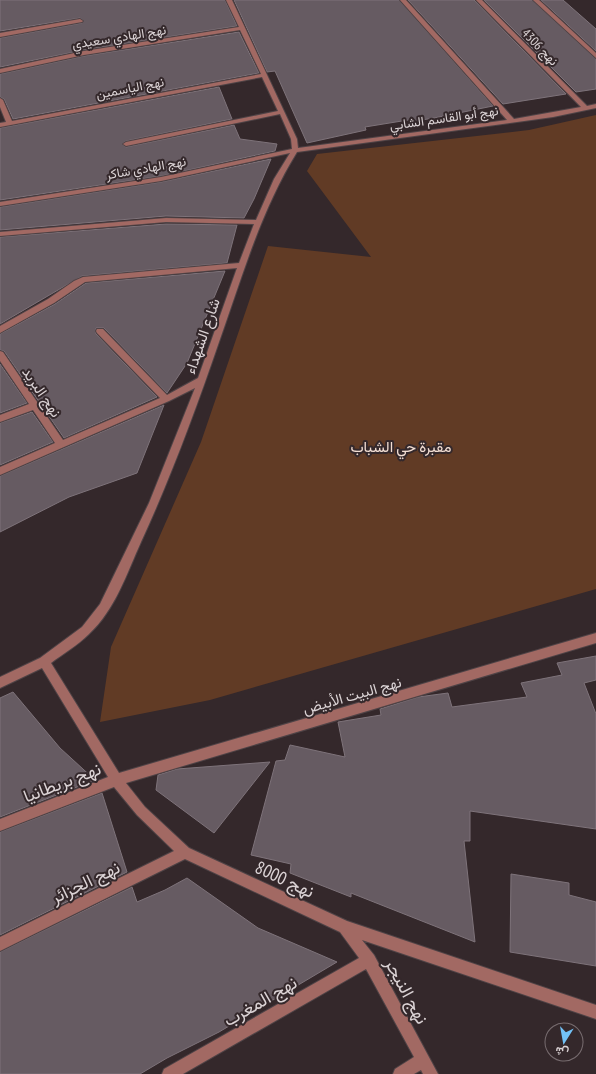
<svg xmlns="http://www.w3.org/2000/svg" width="596" height="1074" viewBox="0 0 596 1074" font-family="'PT Sans Narrow',Vazirmatn,sans-serif">
<style>
.green{fill:#613b25}
.building{fill:#665b62;stroke:#7e737a}
.lines{fill:none;stroke-linecap:round;stroke-linejoin:round}
.minor-casing{stroke:#4f4346;stroke-width:2}
.minor{fill:#a26963;fill-rule:evenodd}
.labels{text-anchor:middle;dominant-baseline:central;stroke-width:4;stroke-linejoin:round;paint-order:stroke}
.far-street-label{font-size:13px;fill:#dbd3d5;stroke:#34282b}
.street-label{font-size:15px;fill:#dbd3d5;stroke:#34282b}
.park-label{font-size:15px;fill:#f3ded3;stroke:#34282b}
.near-street-label{font-size:18px;fill:#dbd3d5;stroke:#34282b}
</style>
<rect width="100%" height="100%" fill="#34282b"/>
<path class="green" d="M596 115V589L210 700 100 722 111 647 201 442 268 246 371 257 307 171 317 154 529 130Z"/>
<path class="building" d="M0 0H225L237 26 84 50 0 67V38L82 23 84 21 80 18 0 31Z
M234 0H399L493 106 434 118 409 122 408 120 365 127 366 130 307 143 275 71 267 72Z
M408 0H474L566 94 503 104Z
M484 0H532L596 59V89L576 92Z
M541 0H563L596 29V51Z
M239 32 259 73 13 119 4 99 0 97V74L84 56Z
M219 87 232 119 126 141 122 144 126 147 234 125 240 139 277 144 275 151 161 176 0 200V128Z
M271 159 254 199 244 218 166 216 0 230V207L161 182Z
M166 224 237 225 227 263 82 276 0 324V237Z
M225 271 187 363 167 393 104 328H96V334L157 397 64 438 4 351 0 350V334L55 304 86 283Z
M0 364 27 403 0 413Z
M164 405 137 473 69 497 0 532V476Z
M32 412 53 442 0 465V423Z
M596 656V680L584 683 596 714V829L470 811V841H464L475 942 351 893V897L290 873 291 864 251 855 276 761 285 760 290 745 345 757 338 722 381 715 380 709 418 697 448 693 452 707 527 697 521 683 562 675 557 663Z
M13 692 60 748 95 780 0 817V698Z
M270 762 214 833 156 790 158 775 177 769Z
M102 793 127 872 0 935V832Z
M511 874 569 883V895L596 902V966L510 952Z
M187 878 258 928 337 962 219 1032 167 1058 140 1074H0V952L132 887 137 902 165 890Z"/>
<g class="lines">
<defs>
<path id="minor" d="M226 0H232L297 139 298 148 507 120 400 0H406L514 119 581 107 476 0H482L587 106 596 104V108L553 117 297 152C261 210 242 277 219 342 196 409 171 477 141 542 127 573 115 610 89 634 78 645 63 654 51 663L119 773 596 633V643L126 783 145 807 189 848 347 921 596 1005V1019L362 940 374 955 438 1074H423L421 1070 414 1074H393L395 1069 414 1057 366 969 183 1074H162L164 1069 359 958 340 932 185 859 0 951V937L174 851 137 815 114 787 0 831V819L108 777 42 668 0 688V677L40 658 82 627 100 604 149 503 195 388 169 401 0 475V467L55 443 33 410 0 422V415L29 404 0 361V351L3 352 63 440 160 398 97 333 96 331 97 329H103L167 395 198 378 237 268 85 282 54 303 0 333V326L48 299 74 281 83 277 239 263 254 224 166 222 0 236V232L166 218 256 220 274 179 290 153 161 181 0 206V202L161 177 292 149 291 139 280 114 126 146 123 144 126 142 278 111 262 77 0 127V123L6 122 0 107V98L3 100 12 121 261 74 240 30 84 55 0 73V69L84 51 239 27Z
M533 0H539L596 53V58Z
M80 19 83 21 82 22 0 37V33Z"/>
</defs>
<use href="#minor" class="minor-casing"/>
<use href="#minor" class="minor"/>
</g>
<g class="labels">
<g class="far-street-label">
<text transform="translate(119 37) rotate(-9)">نهج الهادي سعيدي</text>
<text transform="translate(540 47) rotate(46)">نهج 4306</text>
<text transform="translate(130 88) rotate(-11)">نهج الياسمين</text>
<text transform="translate(444 118) rotate(-8)">نهج أبو القاسم الشابي</text>
<text transform="translate(146 168) rotate(-10)">نهج الهادي شاكر</text>
</g>
<g class="street-label">
<text transform="translate(202 336) rotate(-71)">شارع الشهداء</text>
<text transform="translate(42 392) rotate(56)">نهج البريد</text>
<text transform="translate(352 695) rotate(-16)">نهج البيت الأبيض</text>
</g>
<g class="park-label">
<text x="401" y="446">مقبرة حي الشباب</text>
</g>
<g class="near-street-label">
<text transform="translate(62 782) rotate(-21)">نهج بريطانيا</text>
<text transform="translate(285 879) rotate(25)">نهج 8000</text>
<text transform="translate(85 882) rotate(-26)">نهج الجزائر</text>
<text transform="translate(407 991) rotate(62)">نهج النيجر</text>
<text transform="translate(260 1001) rotate(-30)">نهج المغرب</text>
</g>
</g>
<g transform="translate(564 1042) rotate(191)"><circle r="19" fill="#34282b" stroke="#776c6f"/>
<path d="M0-3L7 15L0 10L-7 15Z" fill="#72c1f5"/>
<text y="-6" font-size="11" font-weight="bold" text-anchor="middle" fill="#dbd3d5">ش</text>
</g>
</svg>
